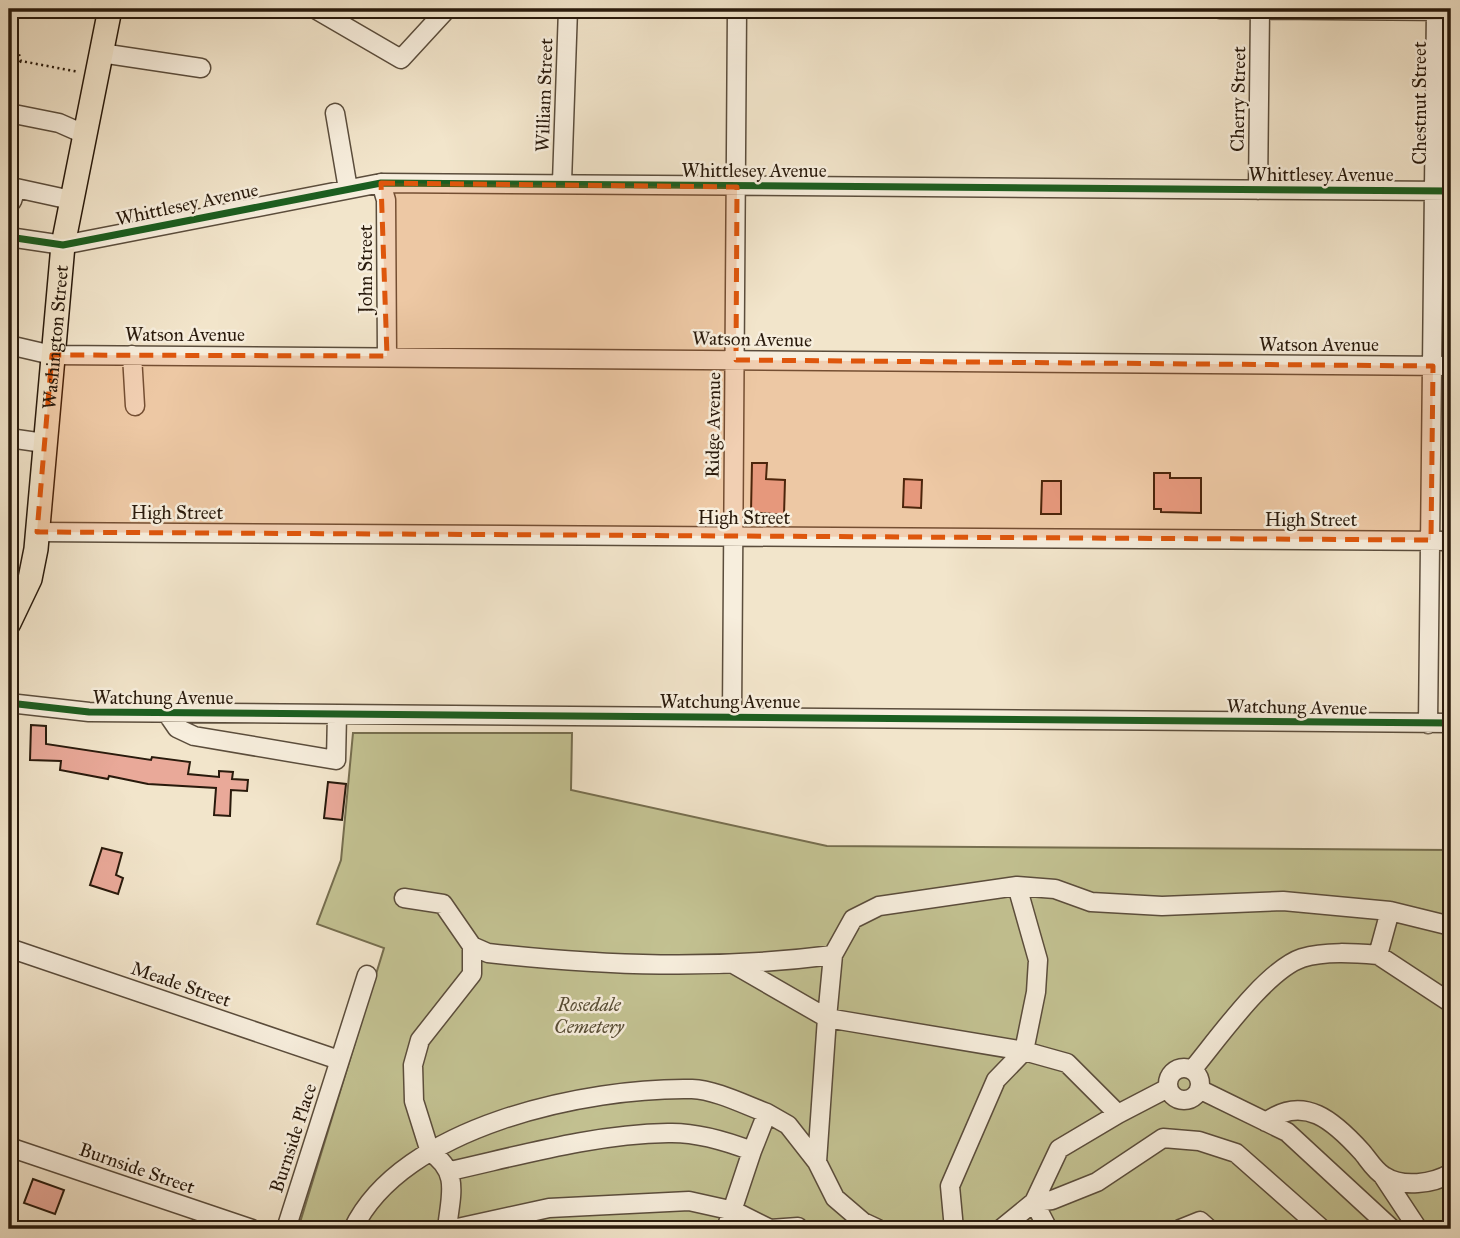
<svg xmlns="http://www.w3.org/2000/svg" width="1460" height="1238" viewBox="0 0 1460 1238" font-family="'IM FELL Great Primer',serif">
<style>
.green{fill:#c3c292;stroke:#766e4f;stroke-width:2}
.building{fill:#e9a999;stroke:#291a0c;stroke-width:2}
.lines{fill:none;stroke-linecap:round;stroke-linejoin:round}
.minor-casing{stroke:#5b4d3c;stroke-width:21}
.major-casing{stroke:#291a0c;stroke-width:26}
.path{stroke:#291a0c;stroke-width:2.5;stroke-dasharray:2 3.5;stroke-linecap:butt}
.minor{stroke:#f7eedd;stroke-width:18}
.major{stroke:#f2e5cb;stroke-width:23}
.cycleway-casing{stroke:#f7eedd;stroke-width:11}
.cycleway{stroke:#1b5e20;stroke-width:7}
.marked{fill:#de560c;fill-opacity:0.2;stroke:#de560c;stroke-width:5;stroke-dasharray:14 9;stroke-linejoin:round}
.labels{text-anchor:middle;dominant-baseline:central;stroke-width:5;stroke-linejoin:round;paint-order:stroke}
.street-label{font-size:19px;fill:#291a0c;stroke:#f7eedd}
.park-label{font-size:19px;font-style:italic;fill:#574c34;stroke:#f7eedd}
</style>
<rect width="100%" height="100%" fill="#f2e5cb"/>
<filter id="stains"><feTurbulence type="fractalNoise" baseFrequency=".00286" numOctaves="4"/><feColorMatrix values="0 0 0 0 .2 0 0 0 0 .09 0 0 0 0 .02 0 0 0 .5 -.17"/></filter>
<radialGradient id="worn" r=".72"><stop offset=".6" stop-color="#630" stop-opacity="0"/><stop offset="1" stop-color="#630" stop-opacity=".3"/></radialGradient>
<path class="green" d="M353 733H572L571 790 827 846 1451 850V1229H298L384 948 317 924 341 860Z"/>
<path class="building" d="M752 463H767L766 479 785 480 784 515 751 512Z
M1154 473H1170V478H1201V513L1161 512V509H1154Z
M904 479 922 480 921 508 903 507Z
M1042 481H1061V514H1041Z
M31 725 46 726V744L151 760 152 757 190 762 188 774 219 777V771L233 772 232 779 248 780 247 791 231 790 230 816 214 815 216 788 148 784 109 776 108 779 60 770 61 761 30 760Z
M328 782 346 784 342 820 324 818Z
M102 848 122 853 116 875 123 878 118 894 90 885Z
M33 1179 64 1190 55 1214 24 1203Z"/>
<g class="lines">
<defs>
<path id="minor" d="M315 9 401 59 447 9
M1220 9 1451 11
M101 53 201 68
M9 113 59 123 84 134
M335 113 348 189
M562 182 568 9
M381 183 386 200 387 356
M1258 190 1260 9
M9 200 12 201 16 188 71 200
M9 237 63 245 381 183 1451 191
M9 345 52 355 1451 366
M132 355 135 406
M9 438 44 443
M37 532 1451 541
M9 703 89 712 1451 723
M166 712 177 728 194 736 336 760 337 714
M732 717 737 9
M1428 724 1436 9
M1017 886 1038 960 1036 992 1024 1051 827 1018 833 955 853 919 879 906 1017 886 1055 889 1091 902 1162 906 1283 901 1390 911 1378 955 1451 1003
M404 898 443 904 472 946 488 953C605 966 716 970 833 955
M1390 911 1451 926
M9 948 339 1060
M735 965 827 1018 817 1162 835 1198 863 1222 878 1229
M1168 1084a16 16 0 1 1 32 0a16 16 0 1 1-32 0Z
M1192 1070C1217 1040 1266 970 1302 958 1325 951 1354 953 1378 955
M1199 1089 1287 1132 1392 1229
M767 1113 788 1125 817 1162
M1266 1122C1304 1094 1334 1121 1362 1152 1368 1159 1375 1171 1384 1176 1402 1188 1433 1184 1451 1173
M9 1147 252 1229
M1383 1176 1418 1229
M286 1229 367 975
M353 1229C402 1126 587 1087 692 1089 716 1090 745 1105 767 1113L752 1151C726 1141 697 1132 668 1133 595 1134 522 1155 450 1171
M447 1229C450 1197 461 1172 430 1152L414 1101 413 1065 420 1040 472 974V946
M453 1229 549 1208 689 1201 734 1211 770 1229 798 1227
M726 1229 752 1151
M954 1229 950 1186 996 1080 1024 1051 1067 1063 1118 1114 1168 1088
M1001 1229 1034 1202 1052 1200 1097 1182 1163 1138 1199 1141 1236 1153 1322 1229
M1048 1229 1034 1202 1059 1149 1118 1114
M1180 1229 1200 1221 1209 1229"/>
<g id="major">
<path id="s1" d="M9 623 30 579 36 549 63 245 110 9"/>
</g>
</defs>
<use href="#minor" class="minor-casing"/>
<use href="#major" class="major-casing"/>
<path class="path" d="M11 28 21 61 79 72
M9 75 21 61"/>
<use href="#minor" class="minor"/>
<use href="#major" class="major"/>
<defs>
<path id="cycleway" d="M9 237 63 245 381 183 1451 191
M9 703 89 712 1451 723"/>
</defs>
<use href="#cycleway" class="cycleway-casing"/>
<use href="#cycleway" class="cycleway"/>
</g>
<path class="marked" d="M381 183 737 187 736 360 1433 366 1431 540 37 532 52 355 387 356Z"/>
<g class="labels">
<g class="street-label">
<text transform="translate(544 95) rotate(-88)">William Street</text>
<text transform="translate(1238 99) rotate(-89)">Cherry Street</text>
<text transform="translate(1419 103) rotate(-90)">Chestnut Street</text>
<text x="754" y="170">Whittlesey Avenue</text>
<text x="1321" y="174">Whittlesey Avenue</text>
<text transform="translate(187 204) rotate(-12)">Whittlesey Avenue</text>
<text transform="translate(365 269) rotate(-90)">John Street</text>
<text x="185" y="334">Watson Avenue</text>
<text stroke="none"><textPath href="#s1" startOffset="292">Washington Street</textPath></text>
<text transform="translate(752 339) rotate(1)">Watson Avenue</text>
<text x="1319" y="344">Watson Avenue</text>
<text transform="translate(713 425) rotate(-89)">Ridge Avenue</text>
<text x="177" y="512">High Street</text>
<text x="744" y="517">High Street</text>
<text x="1311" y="519">High Street</text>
<text x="163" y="697">Watchung Avenue</text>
<text x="730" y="701">Watchung Avenue</text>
<text transform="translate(1297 707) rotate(1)">Watchung Avenue</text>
<text transform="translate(181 984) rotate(19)">Meade Street</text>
<text transform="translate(293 1138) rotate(-72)">Burnside Place</text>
<text transform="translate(137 1168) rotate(19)">Burnside Street</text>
</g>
<g class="park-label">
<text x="589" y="1004">Rosedale<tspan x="589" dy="22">Cemetery</tspan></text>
</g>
</g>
<rect width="1460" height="1238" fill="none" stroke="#f2e5cb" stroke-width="35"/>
<rect x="10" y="10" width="1439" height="1217" fill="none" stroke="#291a0c" stroke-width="3.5"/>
<rect x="18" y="18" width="1425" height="1203" fill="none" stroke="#291a0c" stroke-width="2"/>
<rect width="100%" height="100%" filter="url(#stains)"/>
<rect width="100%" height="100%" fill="url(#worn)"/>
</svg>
